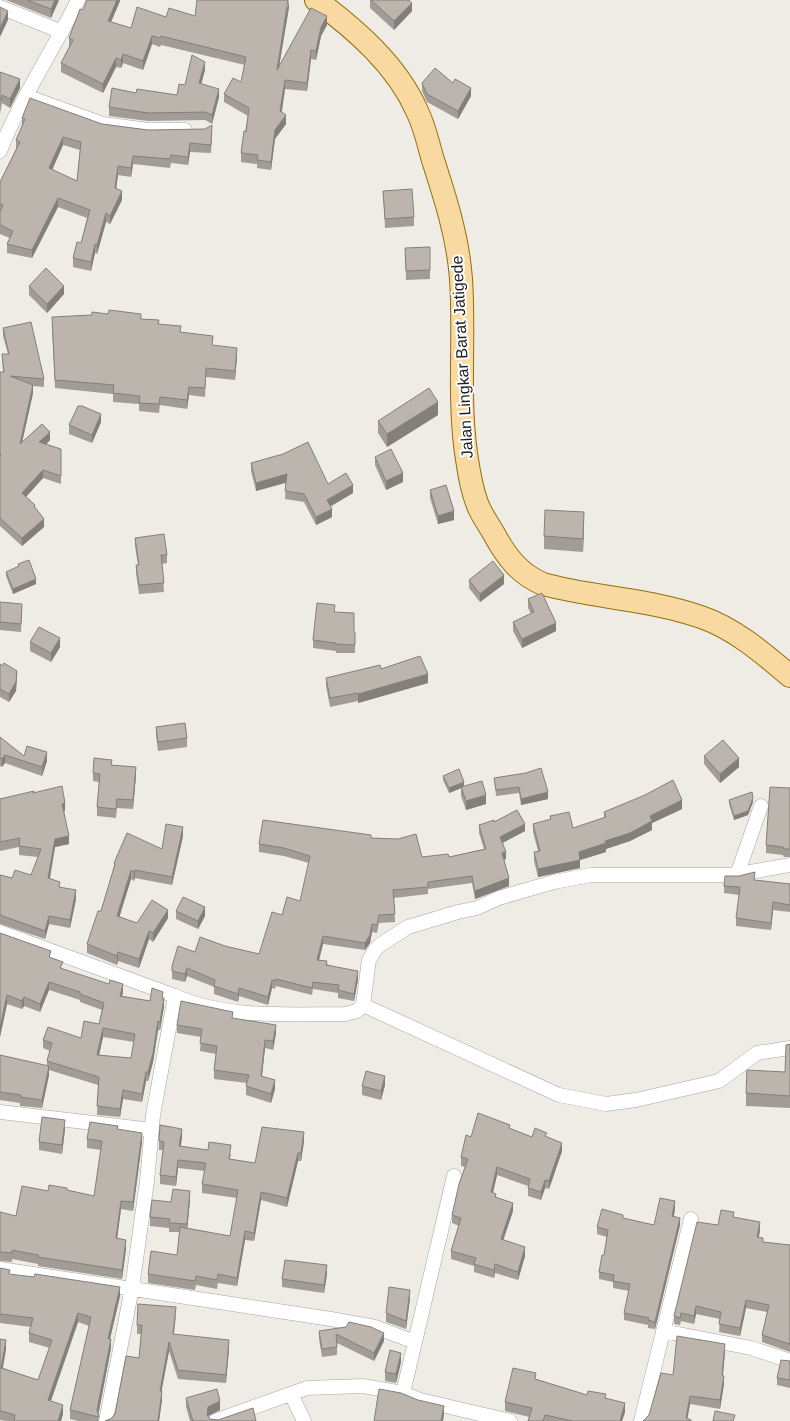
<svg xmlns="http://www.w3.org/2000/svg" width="790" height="1421" viewBox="0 0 790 1421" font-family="Arial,sans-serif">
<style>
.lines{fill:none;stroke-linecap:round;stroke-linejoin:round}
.street-casing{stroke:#a5a5a5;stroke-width:15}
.primary-casing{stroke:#936f06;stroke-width:24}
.street{stroke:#fff;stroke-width:14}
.primary{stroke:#f8d9a1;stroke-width:22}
.wall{fill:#a19c96;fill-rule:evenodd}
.shaded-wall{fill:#837f7a}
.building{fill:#bbb5ae;stroke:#837f7a;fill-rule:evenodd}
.labels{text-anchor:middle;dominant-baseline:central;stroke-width:4;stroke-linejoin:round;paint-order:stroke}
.street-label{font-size:16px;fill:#1e1e1e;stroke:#fff}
</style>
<rect width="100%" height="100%" fill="#efece5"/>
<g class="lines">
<defs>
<path id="street" d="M0 7 62 32
M26 96 103 124 148 130H185
M0 151C20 99 53 51 78 0
M737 875 761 806
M0 932 175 996
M363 1005 559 1095 606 1104 636 1100 719 1081 757 1053 790 1048
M0 1112 152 1130
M0 1269 331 1319 375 1327 415 1342
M663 1331 751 1348 790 1361
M403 1393 454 1176
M291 1394 304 1421
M106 1421 132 1288 147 1181 153 1115 175 996C227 1019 289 1014 345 1014L357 1011 363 1005 369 960 375 950 380 945 408 927 458 912 477 908 499 898 519 892 554 882 591 875H737L750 872 790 865
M215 1421 307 1388 363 1386 403 1393 420 1400 510 1421
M641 1421 691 1219"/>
<path id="primary" d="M316 0C355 29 397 65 417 111 424 125 428 142 432 157 445 197 458 237 461 279 465 337 458 395 466 453 469 471 471 490 479 508 483 517 489 525 494 534 506 556 519 574 543 584 594 598 650 599 701 617 734 628 764 654 790 676"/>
</defs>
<use href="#street" class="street-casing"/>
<use href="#primary" class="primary-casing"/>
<use href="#street" class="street"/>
<use href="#primary" class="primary"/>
</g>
<path class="wall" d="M6 0H59L51 18Z
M120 0 111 22 131 28 166 17 195 16 289 7 279 67 327 25 321 36 316 60 311 59 307 91 285 89 282 112 286 124 275 139 271 170 257 168V164L241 162V153L248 116 224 102V94L241 82 245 65 161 45 160 47 152 44 143 70 123 63 121 68 116 67 103 93 61 72V63L69 47V38L83 10Z
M370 0H409L412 11 394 30 370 8Z
M205 70 201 84 219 97 212 124 205 120 148 121 109 116V107L136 93 177 95 185 85Z
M0 72 20 88 10 108 2 103 0 114Z
M422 83H453L471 96 458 119 427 102 422 91Z
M22 118 102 124 148 130 212 134 211 153 190 152 188 165 171 163 170 168 133 164 131 177 118 175 116 189 122 200 110 224 106 222 97 254 95 253 91 271 73 267V258L81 243 87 218 58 207 32 258 7 253V244L10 238 0 234V182L16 149V140L22 126ZM63 145 80 150 77 181 52 170Z
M383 191 414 217V226L385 228Z
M405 248 430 270V279L406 280Z
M29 286 64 294 47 313 29 295Z
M141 319 159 324 181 333 213 345 237 356 235 380 206 377 205 397 189 395 187 409 160 405 159 413 139 411V404L113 402V394L55 388 52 326Z
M3 328 44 379V387L33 386V393L22 442 50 440 46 445 61 449V484L43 478 26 497 35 507 44 527 22 546 0 526V372H3L2 354H8L3 336Z
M438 415 387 447 378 433V421Z
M101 422 92 443 69 434V425Z
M375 457 403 482 386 490 375 465Z
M251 463 328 484 353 493 330 507 332 517 316 525 304 502 285 499 286 483 256 491 251 471Z
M430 490 454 520 438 524 430 498Z
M584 525 583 552 544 549V536Z
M135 538 167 555V563L162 564 164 592 139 594 136 573V565H138L135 546Z
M18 564 36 584 13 594 6 576V572L18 567Z
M469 580 504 584 480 602 469 588Z
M528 599 556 631 522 648 513 631V622L531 614 528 608Z
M0 602 22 612 21 632 0 630Z
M335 612 354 632H355V653H336V651L313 648V640Z
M30 642 60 647 51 662 30 651Z
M0 664 17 679 16 691 9 702 0 697Z
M381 669 428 683 358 703V701L330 707 326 686V678Z
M156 727 187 738V747L158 751 156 736Z
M0 737 24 756 47 761 42 776 5 763 2 767 0 766Z
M704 756 739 767 720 783 704 764Z
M112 765 136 775 133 809 117 808 116 818 97 816V807L99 782 93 781V773Z
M526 773 548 799 521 805 519 793 496 796 494 778Z
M443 776 486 804 466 810 461 796V788L449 793 443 780Z
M790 788V857H784L783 855 766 853V845Z
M34 793 65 811 64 812 69 844 55 847 50 879 76 899 70 928 49 924 45 939 0 924V875L12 878 31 875 38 857 19 855V847L0 851V799Z
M729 800 753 802 748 815 734 820 729 804Z
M682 809 652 823V830L630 841 606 849V852L580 860V868L538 877 534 861V852L538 851 533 832V824L550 820V816L573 828 604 818V812Z
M494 822 525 831 503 843 506 859 504 860 509 886 475 899 472 883 428 889V894L394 898 395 922 379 923 377 933 372 932 370 943 365 950 323 944 319 960 358 979 354 1001 338 998V993L313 989 312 995 276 986 275 989 272 988 268 1005 239 996 238 1002 214 994V987L187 976 185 982 172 979V966L195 952 225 946 259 954 282 915 300 901 309 863 284 856 259 852V844L371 838 422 857H449L484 849 479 833V825Z
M183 836 172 885 135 878 134 881 131 879 119 917 137 923 168 918 153 942 149 939 139 968 118 961 117 965 87 953V944L101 911 114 868V863L162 849Z
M755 880 790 884V912L773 910 771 930 736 926V918L739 895 724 893V886Z
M176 911 205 916 198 929 176 919Z
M0 933 51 958 63 969 123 992 122 996 150 1001 163 998 164 1006 160 1030H158L153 1062 148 1081H146L142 1102 123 1099 120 1117 97 1115 98 1085 49 1070V1075L42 1108 20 1106V1103L0 1100V1055L47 1066V1061L50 1051 43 1048V1040L81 1038 99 1024 102 1010 80 1002V1000L49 990 40 1012 24 1006 22 1009 7 1004 0 1037ZM103 1037 134 1042 131 1058 99 1055Z
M233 1018 276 1033 273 1050 265 1048 262 1076 275 1089 271 1103 246 1095V1086L247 1083 214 1079V1070L216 1054 200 1051 201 1037 177 1033V1025Z
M790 1044V1108L746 1106V1093L785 1072Z
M385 1085 381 1100 362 1095V1086Z
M65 1129 62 1154 39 1150V1142Z
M118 1129 142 1142 133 1211 121 1209 117 1238 126 1249 122 1279 38 1266V1264L12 1259V1262L0 1261V1212L16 1216 48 1191 67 1190 94 1196 101 1150 87 1148V1139Z
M510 1129 532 1137H547L562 1151 549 1189 545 1188 541 1200 528 1196V1186L497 1175 493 1193 496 1197 513 1211 503 1239 525 1256 518 1280 495 1273 494 1278 474 1272V1266L451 1259V1251L459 1226 452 1223V1215L465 1167 461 1166V1157L471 1137Z
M182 1137 181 1146 231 1154 230 1159 255 1163 304 1141 301 1161H298L287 1207 261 1200 254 1241 245 1240 237 1286 218 1283 217 1289 196 1285 195 1290 148 1283V1274L177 1255 180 1232H169V1228L150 1226V1217L171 1202 190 1200 187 1228 230 1236 237 1198 202 1193V1184L205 1171 178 1168 176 1186 160 1184V1175L163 1150H159V1141Z
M675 1209 674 1216 680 1225 655 1329 648 1328V1325L624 1320V1313L629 1291 613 1288V1282L599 1279V1272L604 1255 607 1237 597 1234V1227L623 1218 654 1225Z
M734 1217 760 1230 759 1237 763 1242 790 1245V1352L762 1342V1335L767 1312 746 1308 740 1336 719 1332 720 1319 696 1314 694 1324 681 1321 680 1325 674 1324V1316Z
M0 1268 10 1274 120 1296 110 1339 111 1348 98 1415 99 1421H78L70 1419V1410L89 1326 78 1322 51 1401 63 1414 61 1421H6L0 1420V1339L6 1349 3 1368 38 1380 50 1348 29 1342V1333L31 1327 0 1323Z
M327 1274 324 1293 282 1287V1279Z
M410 1298 406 1329 386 1322V1313Z
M176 1316 174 1334 229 1348 226 1383 178 1379 169 1351 161 1391 162 1400 159 1421H105L112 1418 139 1358 141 1334H137V1325Z
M319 1331 384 1341 374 1361 337 1343V1355L322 1357 319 1339Z
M725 1352 723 1375 724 1384 720 1409 690 1404 687 1419 649 1415 673 1375Z
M790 1361V1388L777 1385V1378Z
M401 1362 396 1383 385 1381V1372Z
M536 1379 587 1395 606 1398 625 1412 622 1421H528L529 1417 505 1411V1402Z
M186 1398 220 1410 208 1416 210 1419 218 1420 256 1421H190L186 1407Z"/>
<path class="shaded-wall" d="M55 0H59L51 18V9Z
M117 0H120V1L108 29V21Z
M289 0V7L277 79V70Z
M412 3V11L394 30V21Z
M8 11V20L0 37V28Z
M327 16V25L321 36 316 60V51L321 27Z
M152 36V44L143 70V61Z
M311 50V59L307 91V83Z
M123 54V63L121 68V60Z
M116 58V67L103 93V84Z
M205 62V70L199 92V83Z
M20 79V88L10 108V99Z
M285 80V89L280 120V111Z
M471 88V96L458 119V111Z
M219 89V97L212 124V115Z
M286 115V124L275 139 271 170V162L275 130Z
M63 137V145L49 177V168Z
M190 143V152L188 165V157Z
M133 156V164L131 177V168Z
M118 166V175L115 197V188Z
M122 191V200L110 224V216Z
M58 198V207L32 258V250Z
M106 213V222L97 254V245Z
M95 244V253L91 271V262Z
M64 286V294L47 313V304Z
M237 348V356L235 380V371Z
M33 385V393L20 452V444Z
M189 387V395L187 409V400Z
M438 402V415L387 447V434Z
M101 414V422L92 443V435Z
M50 432V440L39 451V442Z
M43 470V478L22 501V493Z
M403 473V482L386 490V481Z
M287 474V482L256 491V483Z
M353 485V493L327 508V500Z
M332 509V517L316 525V517Z
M454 511V520L438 524V516Z
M584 512V525L583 552V539Z
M44 519V527L22 546V538Z
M504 575V584L480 602V594Z
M36 579V584L13 594V589Z
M556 623V631L522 648V639Z
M60 638V647L51 662V653Z
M17 671 16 691 9 702V694Z
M428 674V683L358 703V694Z
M47 752V761L42 776V767Z
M5 755V763L2 767V759Z
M739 758V767L720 783V774Z
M136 767V775L133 809V800Z
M464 782V787L449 793V788Z
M548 792V799L521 805V799Z
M486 795V804L466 810V801Z
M753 798V802L748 815 734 820V816Z
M682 800V809L652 823V830L630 841 606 849V852L580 860V868L538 877V869L605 841 650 816Z
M65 803V811L62 812V804Z
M525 824V831L500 844V837Z
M183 827V836L172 885V877Z
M69 836V844L55 847 48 887V878L55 839Z
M506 852V859L502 861V853Z
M131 870V879L117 925V916Z
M135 870V878L134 881V872Z
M509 878V886L475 899V891Z
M76 890V899L70 928V920Z
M773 902V910L771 930V923Z
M205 907V916L198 929V921Z
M168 910V918L153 942V933Z
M49 916V924L45 939V931Z
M372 924V932L370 943 365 950V943Z
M149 931V939L139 968V959Z
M323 936V944L317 968V960Z
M118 952V961L117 965V956Z
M187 968V976L185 982V974Z
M358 971V979L354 1001V994Z
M272 980V988L268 1005V997Z
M49 982V990L40 1012V1004Z
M123 984V992L120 1005V996Z
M239 988V996L238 1002V994Z
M7 995V1004L0 1037V1028Z
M24 997V1006L22 1009V1001Z
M164 998V1006L160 1030V1022Z
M158 1021V1030L153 1062 148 1081V1072Z
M276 1025V1033L273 1050V1041Z
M103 1028V1037L97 1064V1055Z
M265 1040V1048L261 1084V1076Z
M49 1066V1075L42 1108V1100Z
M146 1072V1081L142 1102V1094Z
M385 1076V1085L381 1100V1091Z
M275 1080V1089L271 1103V1094Z
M123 1090V1099L120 1117V1109Z
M65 1120V1129L62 1154V1145Z
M182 1129V1137L179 1155V1146Z
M304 1132V1141L301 1161V1153Z
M142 1133V1142L133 1211V1202Z
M562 1143V1151L549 1189V1181Z
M298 1153V1161L287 1207V1198Z
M178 1160V1168L176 1186V1177Z
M497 1167V1175L491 1201V1192Z
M545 1180V1188L541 1200V1192Z
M190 1191V1200L187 1233V1224Z
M261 1192V1200L254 1241V1233Z
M121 1201V1209L116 1247V1238Z
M675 1201V1209L672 1223V1216Z
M513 1203V1211L501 1247V1239Z
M680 1218V1225L655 1329V1322Z
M760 1222V1230L757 1245V1237Z
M245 1231V1240L237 1286V1278Z
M126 1240V1249L122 1279V1270Z
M525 1247V1256L518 1280V1272Z
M495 1264V1273L494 1278V1270Z
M327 1265V1274L324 1293V1285Z
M120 1287V1296L108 1347V1339Z
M410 1290V1298L406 1329V1321Z
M746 1300V1308L740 1336V1328Z
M696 1306V1314L694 1324V1316Z
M78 1313V1322L48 1409V1400Z
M384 1333V1341L374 1361V1353Z
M111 1339V1348L98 1416 97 1410Z
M6 1340V1349L1 1377V1368Z
M229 1340V1348L226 1383V1375Z
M169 1342V1351L160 1400V1391Z
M725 1344V1352L722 1384V1375Z
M401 1353V1362L396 1383V1374Z
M724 1376V1384L720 1409V1400Z
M162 1391V1400L159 1421H158Z
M690 1396V1404L687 1421 686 1418Z
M220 1401V1410L208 1416 207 1421V1415L208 1407Z
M625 1403V1412L622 1421H620Z
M63 1405V1414L61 1421H58Z
M444 1406V1415L443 1421H441Z"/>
<path class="building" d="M27 0H55L51 9Z
M87 0H117L108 21 131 28 137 7 166 17 169 8 195 16 197 0H288L277 70 311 8 327 16 321 27 316 51 311 50 307 83 285 80 280 111 286 115 275 130 271 162 257 160 258 155 241 153 244 131 246 132 249 108 224 94 233 78 241 82 246 57 161 36 160 38 152 36 143 61 123 54 121 60 116 58 103 84 61 63 73 40 69 38 80 9 83 10Z
M371 0H409L412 3 394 21Z
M0 7 8 11 0 28Z
M192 55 205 62 199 83 219 89 212 115 205 112 148 113 109 107 112 88 136 93 137 89 177 95 179 84 185 85Z
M435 68 453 83 455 79 471 88 458 111 427 94 422 83Z
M0 72 20 79 10 99 2 95 1 100H0Z
M30 98 102 124 148 130 205 129 212 125 211 145 190 143 188 157 171 155 170 159 133 156 131 168 118 166 115 188 122 191 110 216 106 213 97 245 95 244 91 262 73 258 77 242 81 243 90 210 58 198 32 250 7 244 13 231 0 225V212L3 205 0 204V182L20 142 16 140 25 119 22 118ZM63 137 81 142 77 181 49 168Z
M412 189 414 217 385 219 383 191Z
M430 247V270L406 271 405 248Z
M46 268 64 286 47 304 29 286Z
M109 310 141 314V319L159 320 158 324 181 326 180 332 213 336 212 345 237 348 235 371 206 368 205 388 189 387 187 400 160 397 159 404 139 403 140 396 113 393 114 385 55 380 52 317 92 315V312L108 314Z
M31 322 44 379 10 376 33 385 20 444 42 424 50 432 39 442 61 449V476L43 470 22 493 35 505 34 506 44 519 22 538 0 518V456L1 455 0 454V372H4L2 354H9L3 328Z
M429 388 438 402 387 434 378 421Z
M78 406H82L101 414 92 435 69 425Z
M308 442 328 484 346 473 353 485 327 500 332 509 316 517 304 494 285 491 287 474 256 483 251 463 283 454Z
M391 449 403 473 386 481 375 457Z
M446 485 454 511 438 516 430 490Z
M545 510 584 512 583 539 544 536Z
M164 534 167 555H161L164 583 139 585 136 565H139L135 538Z
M29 560 36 579 13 589 6 572 19 566 18 564Z
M493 561 504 575 480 594 469 580Z
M542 593 556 623 522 639 513 622 534 612 528 599Z
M0 602 22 604 21 624 0 622Z
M317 603 335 605 334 612 354 613V632H355V645L336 644V643L313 640Z
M39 627 60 638 51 653 30 642Z
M420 656 428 674 358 694V693L330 698 326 678 380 665 381 669Z
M4 663 17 671 16 682 9 694 0 689V664L3 666Z
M185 723 187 738 158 742 156 727Z
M0 737 24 756 27 746 47 752 42 767 5 755 2 759 0 757Z
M723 740 739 758 720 774 704 756Z
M94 758 112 760 111 765 136 767 133 800 117 799 116 809 97 807 100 774 93 773Z
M541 768 548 792 521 799 519 787 496 790 494 778 526 773Z
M459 769 464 782 449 788 443 776Z
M673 780 682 800 650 816 652 821 630 833 605 841 606 843 579 852 580 860 538 869 534 852 540 851 533 824 551 819 550 816 569 812 573 828 606 817 604 812 645 795Z
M482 781 486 795 466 801 461 787Z
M62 786 65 803 62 804 69 836 55 839 48 878 60 882 59 887 76 890 70 920 49 916 45 931 0 915V875L12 878 15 870 31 875 41 849 19 846 20 838 0 842V799L34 791 33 793Z
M770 787 790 788V849H784L783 847 766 845Z
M752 792 753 798 748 811 734 816 729 800Z
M517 810 525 824 500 837 506 852 502 853 509 878 475 891 472 876 428 882V887L393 890 395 914 379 915 377 925 372 924 370 935 365 943 323 936 317 960 327 961 326 965 358 971 354 994 338 990 339 985 313 982 312 988 276 979 275 981 272 980 268 997 239 988 238 994 214 986 215 980 187 968 185 974 172 971V966L178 946 195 952 200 937 225 946 259 954 272 912 282 915 287 897 300 901 310 856 284 848 259 844 263 820 371 835V838L398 839 416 834 422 857 448 854 449 857 486 849 479 825 494 820V822Z
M166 824 183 827 172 877 135 870 134 872 131 870 117 916 137 923 152 900 168 910 153 933 149 931 139 959 118 952 117 956 87 944 98 911H101L115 864 114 863 127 833 162 849Z
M755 872 754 880 790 884V905L773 902 771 923 736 918 740 887 724 886 725 876H739Z
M183 897 205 907 198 921 176 911Z
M0 933 51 951 49 957 63 962 60 968 109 984 110 980 123 984 120 996 150 1001 152 988 163 992 162 998H164L160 1022 158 1021 153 1053 148 1072H146L142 1094 123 1090 120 1109 97 1106 99 1077 47 1061 52 1043 43 1040 48 1027 81 1038 84 1021 99 1024 104 1003 80 994V992L49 982 40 1004 24 997 22 1001 7 995 0 1028ZM103 1028 135 1034 131 1058 97 1055Z
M181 1001 233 1012 232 1018 276 1025 273 1041 265 1040 261 1076 275 1080 271 1094 246 1086 249 1075 214 1070 217 1046 200 1043 202 1029 177 1025Z
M790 1044V1096L746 1093 747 1070 785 1072 786 1045Z
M0 1055 49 1066 42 1100 20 1097 21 1095 0 1092Z
M366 1071 385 1076 381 1091 362 1086Z
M478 1113 510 1125 509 1128 532 1137 535 1128 547 1133 545 1136 562 1143 549 1181 545 1180 541 1192 528 1188 530 1179 497 1167 491 1192 496 1194 495 1197 513 1203 501 1239 525 1247 518 1272 495 1264 494 1270 474 1264 476 1258 451 1251 461 1218 452 1215 459 1184 468 1159 461 1157 466 1135 471 1137Z
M42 1117 65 1120 62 1145 39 1142Z
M90 1122 118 1126 117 1129 142 1133 133 1202 121 1201 116 1238 126 1240 122 1270 38 1257V1255L12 1250V1253L0 1252V1212L16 1216 22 1186 48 1191 49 1185 67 1188V1190L94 1196 102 1141 87 1139Z
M160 1125 182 1129 179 1146 208 1150 209 1142 231 1145 229 1159 255 1163 262 1127 304 1132 301 1153H298L287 1198 261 1192 254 1233 245 1231 237 1278 218 1274 217 1280 196 1276 195 1281 148 1274 151 1251 177 1255 180 1227 230 1236 238 1190 202 1184 206 1163 178 1160 176 1177 160 1175 164 1142 159 1141Z
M173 1189 190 1191 187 1224 169 1223 170 1219 150 1217 152 1200 171 1202Z
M660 1198 675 1201 672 1216 680 1218 655 1322 648 1320 649 1318 624 1313 630 1284 613 1281 614 1275 599 1272 602 1255H604L608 1230 597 1227 602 1209 623 1215V1218L654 1225Z
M721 1210 734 1212 733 1217 760 1222 757 1237 763 1238V1242L790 1245V1344L762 1335 769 1305 746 1300 740 1328 719 1324 721 1312 696 1306 694 1316 681 1313 680 1318 674 1316 697 1222 718 1225Z
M285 1260 327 1265 324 1285 282 1279Z
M0 1268 10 1270 9 1274 34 1277 35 1274 120 1287 108 1339H111L97 1410 99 1417 70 1410 91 1317 78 1313 48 1400 63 1405 58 1421H14L15 1415 5 1412 0 1411V1339L6 1340 1 1368 38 1380 52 1340 29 1333 33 1318 0 1314Z
M389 1287 410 1290 406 1321 386 1313Z
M138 1304 176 1307 173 1334 229 1340 226 1375 178 1370 169 1342 160 1391H162L158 1421H105L112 1418 115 1414 126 1356 139 1358 142 1325H137Z
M349 1322 371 1327 384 1333 374 1353 336 1334 337 1347 322 1349 319 1331 346 1327Z
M677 1336 725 1344 722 1375 724 1376 720 1400 690 1396 686 1418 691 1420V1421H643L649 1415 661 1373 673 1375Z
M390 1350 401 1353 396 1374 385 1372Z
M781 1360 790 1361V1380L777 1378Z
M513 1368 536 1373 535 1379 587 1395 588 1391 606 1394 605 1398 625 1403 620 1421H573L545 1415 543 1421H528L532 1408 505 1402Z
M217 1389 220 1401 208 1407 207 1415 210 1419 218 1420 253 1408 256 1421H193L186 1398Z
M379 1389 401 1393 418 1400 444 1406 441 1421H374Z
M715 1411 735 1415 733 1421H713Z"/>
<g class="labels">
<g class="street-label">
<text transform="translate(462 357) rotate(-93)">Jalan Lingkar Barat Jatigede</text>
</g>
</g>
</svg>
